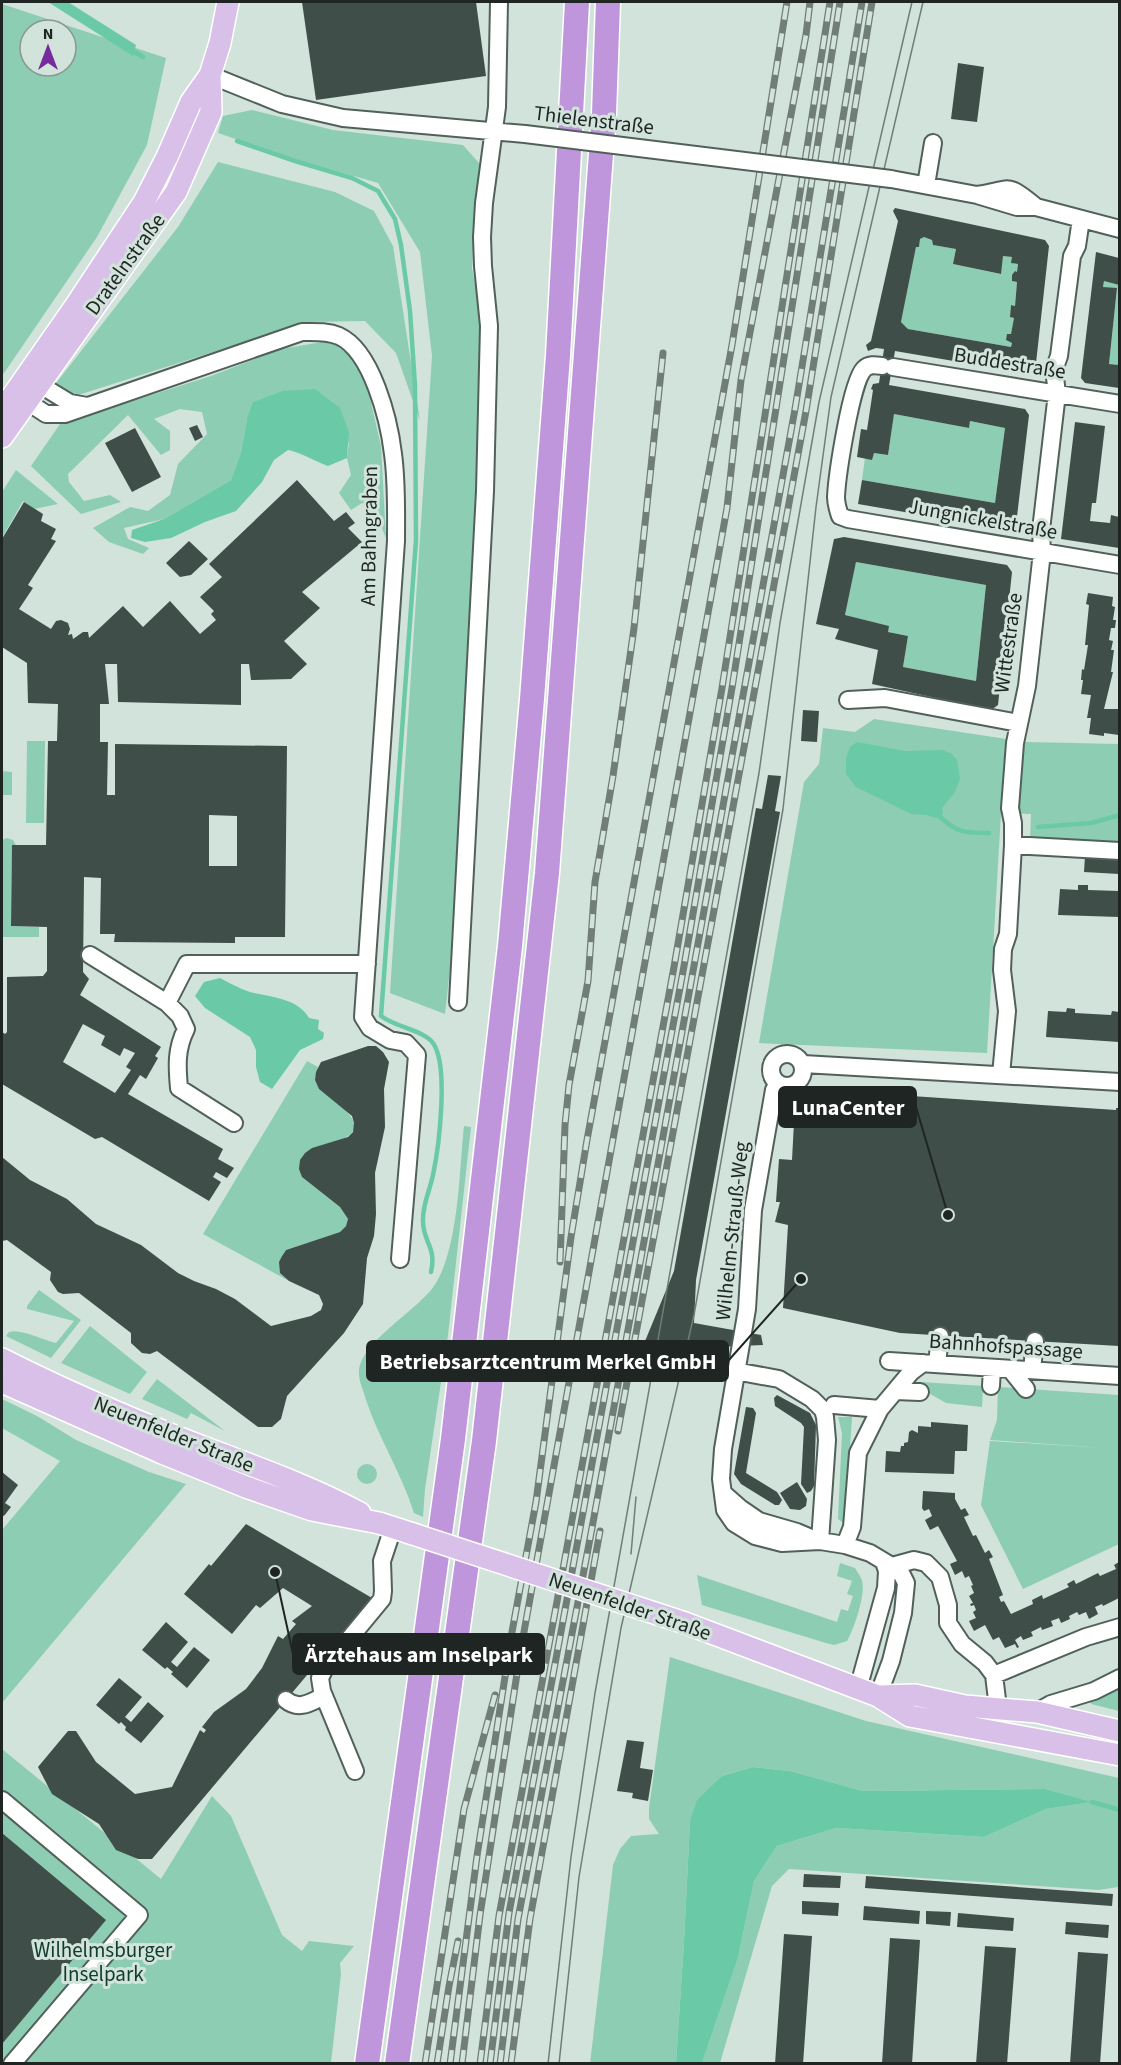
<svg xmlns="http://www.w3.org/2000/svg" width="1121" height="2065" viewBox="0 0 1121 2065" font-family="'Source Sans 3',sans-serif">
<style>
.green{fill:#8dcdb3;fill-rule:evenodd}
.water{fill:#6acaa7}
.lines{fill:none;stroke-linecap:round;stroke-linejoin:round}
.stream{stroke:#6acaa7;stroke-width:4.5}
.building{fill:#3f4e48;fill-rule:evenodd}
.minor-casing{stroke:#51615a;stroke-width:20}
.major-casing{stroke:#fff;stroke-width:24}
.highway-casing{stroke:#fff;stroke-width:27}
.minor{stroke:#fff;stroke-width:16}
.major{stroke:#d9c0e9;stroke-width:21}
.highway{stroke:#bf96db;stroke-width:24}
.tram{stroke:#717d77;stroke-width:1.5}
.rail-casing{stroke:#717d77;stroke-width:7}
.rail{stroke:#d1e3db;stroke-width:4.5;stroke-dasharray:14;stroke-linecap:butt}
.minor-bridge-casing{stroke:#51615a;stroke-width:20;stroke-linecap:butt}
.major-bridge-casing{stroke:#fff;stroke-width:24;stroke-linecap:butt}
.minor-bridge{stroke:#fff;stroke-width:16}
.major-bridge{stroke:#d9c0e9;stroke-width:21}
.labels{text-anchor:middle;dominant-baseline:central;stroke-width:6;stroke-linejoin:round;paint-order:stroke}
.street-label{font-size:21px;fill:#1e2522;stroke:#d1e3db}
.park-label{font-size:21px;fill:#103c2d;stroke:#d1e3db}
.leader{fill:none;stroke:#1e2522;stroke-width:2}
.callout-dot{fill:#1e2522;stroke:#d1e3db;stroke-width:2}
.callout{fill:#1e2522;stroke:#1e2522;stroke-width:2}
.callout-label{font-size:22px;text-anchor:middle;font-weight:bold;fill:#fff}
</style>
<rect width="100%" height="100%" fill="#d1e3db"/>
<path class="green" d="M2 4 166 58 147 145 97 237 2 376ZM30 30H66V66H30Z
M252 110 333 130 463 145 479 163 481 188 474 230 472 268 479 305V439L450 969 445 1014 390 993 432 356 420 252 378 183 288 157 218 133 223 116Z
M218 162 335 192 374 211 393 246 420 421 396 353 365 321 307 322 72 397 53 387 178 227Z
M924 237 932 240 933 245 956 249 953 264 1000 274 1003 256 1012 257V263L1018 264 1017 272 1012 275V281L1017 282 1015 306 1011 305 1010 316 1014 318 1011 334 1006 340 1012 343 1011 347 908 329 901 322 916 247H919L920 239Z
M1104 281 1119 285V365L1109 364 1117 289 1103 287Z
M329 341 352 356 366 381 381 446 386 538 376 514 362 503 351 510 339 493 351 475 347 458 349 443 247 419 241 452 231 480 164 519 124 528 128 539 149 548 143 554 109 542 93 528 130 507 148 511 170 495 178 464 207 434 202 412 180 409 154 419 170 431V450L161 455 128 415 68 474 69 482 84 501 110 495 121 502 81 514 31 466 60 424 211 376 280 349Z
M894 414 969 428 970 421 1005 428 995 503 862 480 865 458 872 459 874 453 888 455Z
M16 470 58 504 34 509 23 501 2 538V492Z
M856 562 986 585 976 681 903 667 908 636 888 632V626L845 615Z
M874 719 1026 742 1119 744V841L1030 842 1031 814 1001 813 987 1053 759 1043 804 782 819 764 823 728 855 732Z
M27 741H45L44 823H26Z
M2 771 12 772V795H2Z
M7 838 13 840 16 845H12L11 926 39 927V937H2V840Z
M307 1061 318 1067 315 1080C323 1096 354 1110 354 1125 355 1146 309 1140 302 1158 299 1163 302 1171 302 1177L340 1207 348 1219 346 1226 340 1232 286 1250C276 1262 279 1271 289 1281L203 1234Z
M464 1126 471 1127 448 1335 425 1489 423 1517 414 1513C402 1474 379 1439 366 1400 364 1392 359 1382 359 1374 357 1344 417 1311 434 1286 459 1249 459 1171 464 1126Z
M39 1290 81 1320 51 1358 6 1336 9 1332C20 1328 43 1340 56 1343L74 1321 27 1309V1306Z
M90 1326 147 1372 130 1394 61 1363Z
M157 1379 225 1431 191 1413 187 1419 142 1399Z
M921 1382 983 1386 982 1407 946 1403 927 1392 921 1391Z
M998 1387 1119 1395V1544L1023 1589 981 1505 990 1441 1105 1448 990 1440 997 1420Z
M2 1399 37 1416 76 1440 149 1472 186 1484 2 1703V1530L60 1461 2 1428Z
M838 1417H852L845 1524 838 1519 842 1433Z
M357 1474a10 10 0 1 1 20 0a10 10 0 1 1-20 0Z
M840 1563 855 1568C857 1572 861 1576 862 1581 866 1594 854 1629 847 1641L834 1645 826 1643 702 1605 697 1575 837 1622 841 1609 848 1611 853 1596 847 1594 852 1581 837 1576Z
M670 1657 866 1721 1119 1778 1120 1885 1118 1887 1099 1890 789 1869 772 1886 720 2063H702L738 1958 754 1881 777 1846 836 1828 984 1837 1046 1809 1091 1802 1046 1789 863 1791 790 1771 753 1767 722 1776 690 1821 684 1941 676 2063 590 2064 613 1865 620 1849 631 1836 659 1834 649 1819V1808Z
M1119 1685V1711L1091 1704 1090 1699Z
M2 1749 161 1879 212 1796 231 1816 282 1935 302 1951 309 1941 354 1946 340 1963 341 1974 331 2063H2Z"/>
<path class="water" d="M48 2H68L136 45 133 56Z
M315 389 340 408 349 432 347 458 328 466C314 461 302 453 288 450L274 460 262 482 236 511 205 522 171 538 145 542 131 538 132 530 164 519 231 480 241 452 247 419 253 402 283 391Z
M857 742 905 751 943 750 952 754 957 760 960 779 955 792 942 808 943 814 936 818 927 815 911 814 856 787 846 774V758L850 747Z
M220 978C230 983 240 989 250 992 271 997 298 998 309 1018L319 1020 318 1029 324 1033 323 1039 300 1050 272 1089 260 1082 256 1067V1050L250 1037 205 1008 195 996 204 982Z
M753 1767 790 1771 863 1791 1046 1789 1092 1802 1046 1809 984 1837 836 1828 777 1846 754 1881 738 1958 702 2063H676L684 1941 690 1821 697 1800 722 1776Z"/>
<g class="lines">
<path class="stream" d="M130 49 143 57
M237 141 295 161 352 178 378 191 395 219 401 245 410 311 415 386 416 540 381 1016C395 1027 423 1030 433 1043 449 1065 439 1147 433 1175 430 1190 423 1203 423 1219 422 1242 437 1246 431 1272
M939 816C957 833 965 833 989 833
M1038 827 1091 823 1120 815
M1092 1802 1120 1810"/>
</g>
<path class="building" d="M302 2H476L486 76 316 100Z
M958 63 984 67 977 122 951 119Z
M895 208 1045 240 1049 246 1035 372 1029 374 895 351 889 385 1025 409 1029 415 1016 525 1009 530 858 504 862 480 995 503 1005 428 970 421 969 428 894 414 888 455 874 453 872 460 857 457 861 429 867 430 873 390 871 389 873 384 879 383 884 349 876 348 868 351 866 345 871 341 898 221 893 211ZM924 237 932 240 933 245 956 249 953 264 1001 274 1003 256 1012 257 1011 263 1018 264 1017 272 1015 271 1012 275V281L1017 282 1015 306 1011 305 1010 317 1014 318 1011 334H1007L1006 340 1012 343 1011 347 908 329 901 322 916 247H919L920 239Z
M1096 252 1119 258V285L1104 281 1103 287 1117 288 1109 364 1119 365V388L1085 383 1081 378Z
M1075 422 1105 426 1096 503H1092L1090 521 1110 523 1111 515 1119 517V548L1061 539Z
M197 425 203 437 195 441 189 428Z
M135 428 161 477 132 492 105 443Z
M297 480 334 521 346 512 355 523 348 528 362 542 302 592 320 608 284 641 307 664 291 679 251 680 249 664H241V705L118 702 117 664H105L109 704H100V742H108L107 795H115V744L287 746 285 937H235V943L114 942 115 934H100L101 878 84 877 83 972 89 979 80 995 161 1047 155 1056 158 1058 146 1079 140 1075 128 1094 223 1149 218 1159 234 1168 227 1178 216 1172 213 1177 221 1182 209 1201 102 1137 95 1139 2 1084V1032L5 1034 7 1032V977L43 976 47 971V927L11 926 12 845H46L48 741H57L58 704 28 703 27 663 2 647V539L24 502 43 514 41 521 56 529 51 539 56 541 28 585 33 588 19 609 51 629 56 621 61 620 68 623 70 629 68 635 72 634 73 639 83 632H88L89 638 123 606 143 627 170 601 200 634 216 620 211 614 214 611 200 597 222 577 209 564ZM209 815 237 816V866H209ZM83 1024 105 1036 101 1045 120 1056 124 1048 135 1053 126 1067 131 1070 115 1093 63 1062Z
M844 537 1007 565 1012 572 998 705 991 710 872 684 878 650 835 639 839 629 816 624 834 539ZM856 562 986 585 976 681 903 667 908 636 888 632 889 626 845 615Z
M189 541 208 559 191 575 180 577 166 563Z
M1088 593 1113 597 1112 606 1115 607 1113 620H1116L1115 628H1111L1109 640 1113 641 1111 650H1114L1111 672H1113L1104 709H1118L1119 735 1104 733V736L1089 734 1091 718H1087L1091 695 1081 694 1083 680H1081L1082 669 1084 670 1088 645H1085L1089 605 1086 604Z
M803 710 819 711 817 742 801 741Z
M768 775 781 776 775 811 780 812 696 1280 694 1323 761 1335 763 1345 694 1348 643 1346 674 1271 756 808 762 809Z
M1085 856 1119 858V874L1084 872Z
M1078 885H1088V890L1119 891V917L1058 915 1060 889 1078 890Z
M1067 1008 1075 1009V1013L1111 1015 1112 1011 1119 1012V1042L1046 1037 1048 1011 1066 1012Z
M368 1046H376L383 1052 389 1062 384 1089 385 1127 375 1173 376 1214 374 1236 367 1258 363 1304 344 1333 287 1396 281 1419 272 1427H258L157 1351 150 1354 142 1353 131 1343V1333L79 1293 63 1294 58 1292 50 1280 51 1272 7 1240 2 1241V1157L30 1180 67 1199 96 1224 141 1245 178 1273 194 1281 216 1289 235 1299 271 1326 311 1316 321 1310 323 1304 319 1295 289 1281 280 1273 279 1262 282 1256 286 1250 340 1232 346 1226 348 1219 340 1207 302 1177 299 1169 300 1160 305 1153 312 1148 348 1137 353 1132 354 1123 352 1116 319 1089 315 1080 316 1072 321 1062Z
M809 1089 1116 1110V1108H1119V1346L900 1333 783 1308 788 1225 775 1222 780 1202H776L779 1159 792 1160 795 1103Z
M777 1395 810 1413 816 1425 814 1486 811 1491 807 1493 801 1484 804 1427 801 1423 775 1406 774 1398Z
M746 1407 753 1408 756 1413 746 1473 777 1492 782 1500 779 1505H775L741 1484 734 1474Z
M931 1422 968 1425 967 1451H955L954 1474 885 1472 886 1451 900 1452 901 1446H904V1443L908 1442 909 1432 912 1430 918 1433V1426L931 1427Z
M2 1472 18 1485 5 1503 11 1507 4 1516 2 1515Z
M797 1482 807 1499 806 1506 800 1510 790 1509 780 1493Z
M923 1491 955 1493V1499L961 1510 965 1508 969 1515 964 1517 973 1536 976 1535 985 1553 989 1550 993 1557 989 1559 1003 1595 999 1597 1001 1602 1004 1601 1011 1614 1033 1604 1032 1600 1042 1595 1043 1599 1069 1587 1067 1584 1074 1580 1076 1584 1098 1573 1100 1576 1116 1569 1114 1565 1119 1562V1598L1103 1606 1102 1604 1095 1607 1098 1614 1089 1619 1086 1612 1079 1615 1077 1612 1069 1616 1070 1619 1061 1623 1059 1618 1051 1621 1053 1626 1042 1630 1041 1627 1031 1632 1033 1636 1023 1640 1021 1636 1015 1640 1019 1647 1017 1648 1015 1644 1005 1648 999 1637 993 1640 985 1625 974 1631 969 1621 976 1618 973 1612 976 1610 974 1605 971 1606 970 1604 973 1603 969 1596 974 1593 971 1586 973 1585 969 1576 965 1578 962 1571 955 1575 950 1564 957 1561 938 1526 930 1530 925 1520 932 1516 929 1509 924 1511 922 1508Z
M246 1524 372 1598 152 1859H138L116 1850 99 1824 52 1794 38 1767 68 1731H76L96 1762 135 1794 172 1787 200 1730 204 1733 206 1730 202 1727 214 1712 246 1689 262 1668 278 1636 283 1639 296 1624 292 1621 312 1606 283 1588 260 1608 256 1605 232 1634 184 1594 209 1564 211 1566Z
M166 1622 188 1642 171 1662 177 1667 194 1647 210 1660 187 1688 171 1674 173 1672 167 1667 165 1669 142 1650Z
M119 1678 142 1697 125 1717 131 1722 148 1702 164 1716 141 1743 125 1730 126 1727 121 1722 119 1724 96 1705Z
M627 1740 644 1742 640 1768 653 1770 648 1801 632 1798 633 1793 617 1791Z
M2 1833 106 1920 2 2044Z
M804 1874 841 1876 840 1888 803 1887Z
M866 1876 1113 1894 1112 1906 865 1888Z
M802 1901 839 1903 838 1916 802 1914Z
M864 1906 920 1911 919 1924 863 1920Z
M926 1911 951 1912 950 1926 926 1924Z
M958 1913 1014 1918 1013 1931 957 1927Z
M1066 1922 1109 1925 1108 1938 1065 1934Z
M784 1934 812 1936 803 2064H775Z
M890 1938 920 1940 912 2064H882Z
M985 1946 1016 1948 1007 2064H976Z
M1078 1952 1108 1954 1100 2064H1070Z"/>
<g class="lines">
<defs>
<path id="minor" d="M210 75 282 104 343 118 525 134
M891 179 977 195 1017 207H1036L1120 229
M926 185 933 143
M977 195C1012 190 1005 181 1036 207
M882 366C875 365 869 364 864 369 851 382 837 476 836 497 836 504 838 510 840 516L848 519 1120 565
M893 367 1120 404
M29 378 70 403 87 406
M17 395 46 414H65L302 332C314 332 327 331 339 336 372 351 389 420 393 454 397 483 396 512 396 541L363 1017 370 1028 390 1040 406 1043 417 1055 400 1259
M848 700 885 698 1018 723
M1013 845 1120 851
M90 955 167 1003 180 1016 186 1029C176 1049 177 1066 179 1088L234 1123
M458 1002 485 491 489 326 483 266 482 237 484 203 497 107 499 2
M167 1003 187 964H367
M771 1070a16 16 0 1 1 32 0a16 16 0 1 1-32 0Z
M803 1064 1120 1082
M1001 1075 1007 1011 1002 970 1003 949 1008 934 1013 845V823L1010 808 1015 743 1027 686 1042 552 1041 530 1057 393 1054 370 1059 356 1072 256 1077 246 1081 219
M778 1083 774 1090 753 1210 747 1309 723 1449 721 1479 725 1510 734 1523 755 1536 782 1543 820 1541 845 1545 870 1553 900 1571 906 1583 903 1613 891 1661 878 1696
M889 1361 1120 1376
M937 1364 940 1336
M1010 1369 1026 1389
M1032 1370 1035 1341
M735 1371 779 1379 812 1399 823 1410 825 1417 827 1440 820 1541
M991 1386 992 1368
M895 1391 920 1392
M834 1405 880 1409
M723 1493 740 1508 759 1521 797 1532 816 1540
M845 1545 852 1527 858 1453 880 1409 911 1372 923 1363
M892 1566 914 1560 926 1563 940 1577 948 1605V1623L962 1644 985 1663 994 1675 998 1708
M994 1675 1086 1637 1120 1627
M858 1689 886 1588 887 1571 884 1562
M286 1700C299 1711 311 1702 324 1696
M1037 1712 1051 1704 1094 1691 1120 1678
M355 1771 322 1691 320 1678 325 1668 382 1599 383 1591 382 1561 393 1528
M2 1800 139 1915 12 2064"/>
<path id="major" d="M2 411 76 305 144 202 167 157 191 102 210 75 220 43 228 2
M2 437 176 192 211 112 210 75
M2 1359C63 1390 126 1417 190 1442 247 1464 306 1484 360 1513
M2 1382 162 1453 246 1487 312 1510 379 1523 413 1534
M685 1623 878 1696 910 1716 1120 1755
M878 1696 915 1695 965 1706 1037 1712 1120 1731"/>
<path id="highway" d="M367 2064 453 1439 510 946 532 699 558 356 577 2
M397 2064 484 1441 547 873 604 114 608 2"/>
</defs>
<use href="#minor" class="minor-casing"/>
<use href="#major" class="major-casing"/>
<use href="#highway" class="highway-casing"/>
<use href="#minor" class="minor"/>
<use href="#major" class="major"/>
<use href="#highway" class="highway"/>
<path class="tram" d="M631 1554 636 1497
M548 2064 571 1857 595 1693 759 773 780 623 819 402 912 2
M559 2064 579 1877 621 1628 694 1315 783 809 816 507 831 397 923 2"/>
<defs>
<path id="rail" d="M560 1262 565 1125 569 1085 588 981 595 882 613 776 634 628 663 353
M618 1431 806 411 872 2
M425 2064 464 1809 495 1695
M437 2064 449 1986 458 1941
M450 2064 477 1856 512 1632 536 1502 571 1237 587 1140 732 345 787 2
M462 2064 480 1915 520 1654 727 508 741 380 806 35 810 2
M480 2064 499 1916 674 967 722 688 830 2
M490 2064 509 1913 684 966 732 688 840 2
M500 2064 518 1919 592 1528 795 409 862 2
M511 2064 530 1919 600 1531"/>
</defs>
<use href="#rail" class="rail-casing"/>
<use href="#rail" class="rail"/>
<defs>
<path id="minor-bridge" d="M525 134 891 179"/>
<path id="major-bridge" d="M413 1534 685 1623"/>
</defs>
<use href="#minor-bridge" class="minor-bridge-casing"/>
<use href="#major-bridge" class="major-bridge-casing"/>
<use href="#minor-bridge" class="minor-bridge"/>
<use href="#major-bridge" class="major-bridge"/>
</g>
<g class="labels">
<g class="street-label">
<text transform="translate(594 120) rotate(7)">Thielenstraße</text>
<text transform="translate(125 264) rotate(-54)">Dratelnstraße</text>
<text transform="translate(1010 363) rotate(9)">Buddestraße</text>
<text transform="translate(983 519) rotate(10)">Jungnickelstraße</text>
<text transform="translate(369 536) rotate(-89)">Am Bahngraben</text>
<text transform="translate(1008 643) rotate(-82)">Wittestraße</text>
<text transform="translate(732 1231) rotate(-84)">Wilhelm-Strauß-Weg</text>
<text transform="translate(1006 1346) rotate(4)">Bahnhofspassage</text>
<text transform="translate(174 1434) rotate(22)">Neuenfelder Straße</text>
<text transform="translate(630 1606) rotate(19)">Neuenfelder Straße</text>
</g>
<g class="park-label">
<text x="103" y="1950">Wilhelmsburger<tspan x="103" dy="24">Inselpark</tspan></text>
</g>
</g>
<path class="leader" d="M948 1215L916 1107M801 1279L728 1361M275 1572L293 1654"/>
<g class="callout-dot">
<circle cx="948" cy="1215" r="6"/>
<circle cx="801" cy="1279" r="6"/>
<circle cx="275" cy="1572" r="6"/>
</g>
<g class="callout">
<rect x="779" y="1087" width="137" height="40" rx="6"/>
<rect x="367" y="1341" width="361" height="40" rx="6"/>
<rect x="293" y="1634" width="251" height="40" rx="6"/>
</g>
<g class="callout-label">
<text x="848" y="1115">LunaCenter</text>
<text x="548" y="1369">Betriebsarztcentrum Merkel GmbH</text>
<text x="419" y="1662">Ärztehaus am Inselpark</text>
</g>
<rect width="1121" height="2065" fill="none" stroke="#1e2522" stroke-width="6"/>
<g transform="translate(48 48)"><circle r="28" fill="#d1e3db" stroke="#899791" stroke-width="1.5"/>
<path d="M0-4.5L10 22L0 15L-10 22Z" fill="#752a9d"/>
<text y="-9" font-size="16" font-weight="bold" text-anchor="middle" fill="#1e2522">N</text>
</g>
</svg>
